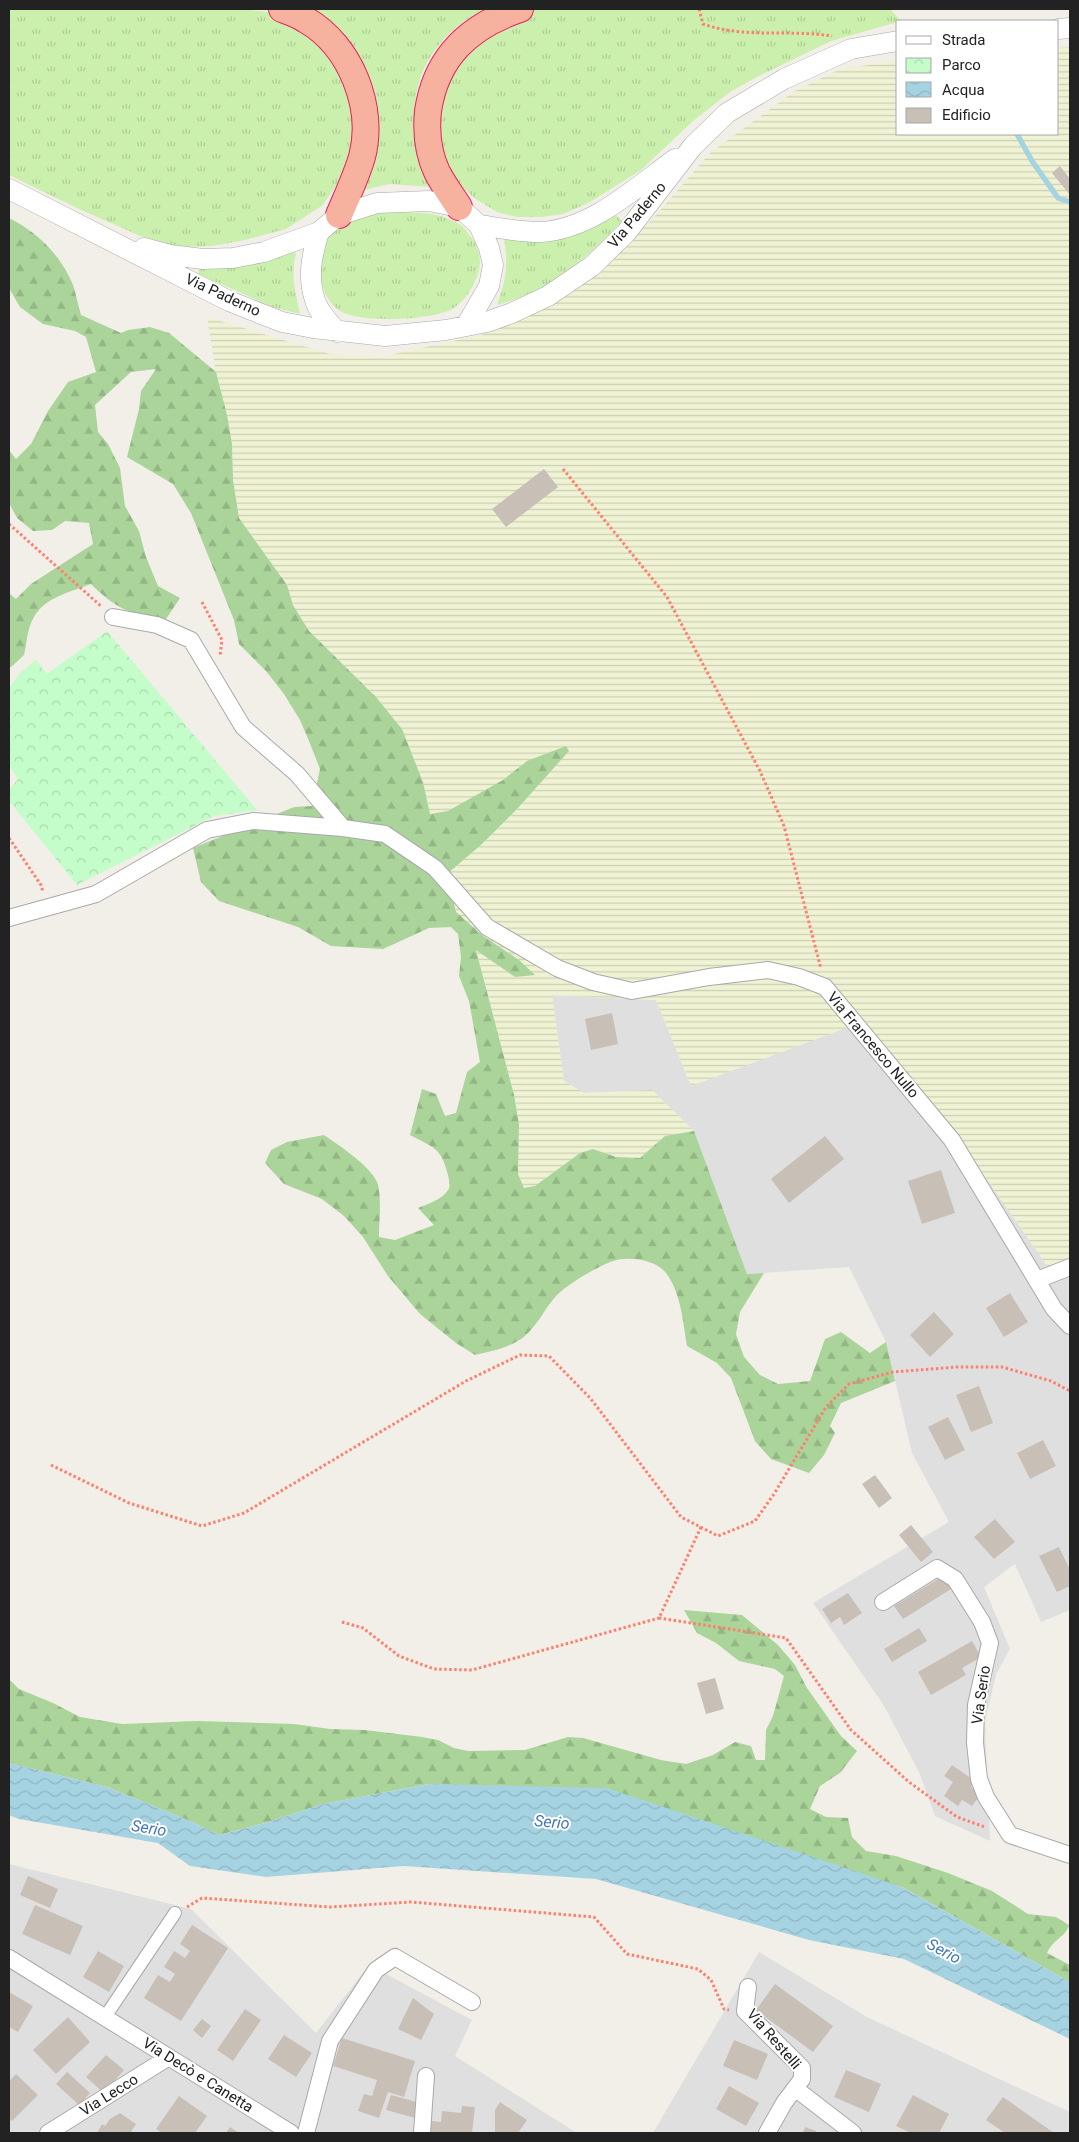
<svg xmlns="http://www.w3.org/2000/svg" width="1079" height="2142" viewBox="0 0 1079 2142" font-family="Roboto,sans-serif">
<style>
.residential{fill:#e0dfdf}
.farmland{fill:url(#farmland-rules)}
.grass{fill:url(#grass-tufts)}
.forest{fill:url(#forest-firs)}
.park{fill:url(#park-crowns)}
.water{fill:url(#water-waves)}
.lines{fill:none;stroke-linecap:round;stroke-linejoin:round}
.stream{stroke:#a6d3e2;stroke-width:5.5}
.building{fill:#c8bfb7}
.pedestrian-casing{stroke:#a9a9a9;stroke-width:14}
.minor-casing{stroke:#a9a9a9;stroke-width:18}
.tertiary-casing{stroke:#a9a9a9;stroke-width:21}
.trunk-casing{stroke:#e81e5e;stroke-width:28}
.path{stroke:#ff7f6d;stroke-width:3;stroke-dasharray:2.5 2.5;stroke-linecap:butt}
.pedestrian{stroke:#fff;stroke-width:12}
.minor{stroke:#fff;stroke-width:16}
.tertiary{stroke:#fff;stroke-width:20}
.trunk{stroke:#f6b29e;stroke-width:26}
.labels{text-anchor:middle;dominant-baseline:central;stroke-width:4;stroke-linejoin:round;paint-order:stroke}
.street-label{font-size:15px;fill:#222;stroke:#fff}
.water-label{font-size:16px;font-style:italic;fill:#4378b2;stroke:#fff}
</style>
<defs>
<pattern id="farmland-rules" width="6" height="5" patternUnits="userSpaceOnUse" patternTransform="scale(1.25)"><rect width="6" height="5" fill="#eff2d3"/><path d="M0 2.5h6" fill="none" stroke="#cdcfb5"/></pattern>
<pattern id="grass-tufts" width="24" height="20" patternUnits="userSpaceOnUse" patternTransform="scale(1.25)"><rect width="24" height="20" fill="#cbefac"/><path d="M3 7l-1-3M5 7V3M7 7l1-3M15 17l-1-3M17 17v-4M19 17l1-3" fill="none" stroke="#aecd94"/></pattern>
<pattern id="forest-firs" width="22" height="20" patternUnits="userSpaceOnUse" patternTransform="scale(1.25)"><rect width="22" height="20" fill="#aad49a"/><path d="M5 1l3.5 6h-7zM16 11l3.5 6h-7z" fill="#92b684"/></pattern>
<pattern id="park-crowns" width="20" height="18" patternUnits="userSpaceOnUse" patternTransform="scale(1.25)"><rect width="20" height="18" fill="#c4fdca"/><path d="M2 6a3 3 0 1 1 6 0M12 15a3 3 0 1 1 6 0" fill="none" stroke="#a8d9ad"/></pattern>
<pattern id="water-waves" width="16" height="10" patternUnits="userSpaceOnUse" patternTransform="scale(1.25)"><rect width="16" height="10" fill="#a6d3e2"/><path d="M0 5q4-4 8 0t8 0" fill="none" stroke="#8fb5c2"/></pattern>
</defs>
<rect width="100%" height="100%" fill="#f2efe8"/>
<path class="residential" d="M552 995 656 1000 691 1086 865 1020 961 1142 1048 1267 1070 1260V1610L1041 1622 1015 1564 984 1587 1010 1649 996 1674 985 1722 990 1841 935 1816 919 1772 883 1704 813 1603 949 1522 912 1453 886 1342 849 1267 747 1274 694 1131 652 1090 584 1093 564 1081Z
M9 1864 191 1909 316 2033 369 1965 472 2020 455 2056 577 2133H9Z
M759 1952 867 2017 1070 2112V2133H653Z"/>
<path class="farmland" d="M1070 47V1260L1048 1267 961 1142 865 1021 691 1086 656 1000 552 995 564 1081 584 1093 652 1090 694 1131 665 1136 640 1158 616 1157 593 1149 580 1153 535 1186 524 1188 518 1174 519 1124 514 1095 476 949 515 977 519 960 482 935 456 912 447 874 482 844 518 808 569 751 527 761 503 780 473 799 448 811 430 815 423 782 402 729 376 697 309 631 293 605 287 585 239 518 233 480 232 444 227 415 216 372 207 317 330 354 380 357 481 335 542 310 599 274 658 213 710 153 795 91 838 70 898 60V134H1058V48Z"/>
<path class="grass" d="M9 9H240L269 12 301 27 324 47 342 77 354 104 355 133 343 175 323 205 286 229 245 240 212 246 179 247 138 235 79 209 9 175Z
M302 9H484C445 29 416 64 415 109 415 115 413 122 415 128 419 148 427 168 433 187L389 184 356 192 372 128Z
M615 9H890L901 21 831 41 757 77 730 92 693 121 641 170 590 202 563 214 541 217H517L497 212 474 198 458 183 443 165 436 135 446 68 460 47 528 10Z
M384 212C408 212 441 210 462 226 465 228 468 234 471 237 476 243 480 254 480 262 479 280 464 307 445 312 422 320 367 322 344 313 316 301 311 247 334 228 348 217 368 215 384 212Z
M614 213 622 221C587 259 547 292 497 305 507 277 508 266 504 237Z
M293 250 296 254C290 274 296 295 300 314L273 307 198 274 200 266Z"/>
<path class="forest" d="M9 218C36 231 61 255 73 285 76 294 78 305 81 315L121 333 128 330 150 327 169 333 216 372 227 415 232 444 233 480 239 518 287 585 293 605 309 631 376 697 402 729 423 782 430 814 448 811 503 780 527 761 566 746 569 751 518 808 482 844 447 874 456 912 482 935 519 960 535 975 515 977 476 950 514 1095 519 1124 518 1174 524 1188 535 1186 580 1153 593 1149 616 1157 640 1158 665 1136 694 1131 747 1274 764 1273 740 1312 736 1334 744 1357 760 1375 778 1384 810 1381 825 1339 841 1332 870 1353 886 1342 895 1381 841 1403 830 1426 835 1433 824 1455 809 1473 771 1459 755 1441 731 1378 717 1363 687 1346C683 1322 681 1293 666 1273 655 1259 628 1256 613 1261 598 1266 568 1284 557 1295 546 1306 539 1323 527 1334 514 1347 492 1351 475 1355L456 1343 420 1314 388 1276 363 1237 344 1216 322 1199 284 1184 265 1163 271 1150 287 1142 324 1135C340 1146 369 1165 377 1182 382 1193 379 1224 379 1237L395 1240 434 1225 418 1208C427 1204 442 1200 448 1190 451 1186 449 1180 448 1175 441 1147 434 1148 410 1135L422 1089 436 1094 445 1116 456 1113 467 1072 480 1062 469 1001 459 976 461 957 458 934 451 927 429 928 383 949 331 946 298 927 219 901 201 882 193 848 294 807 312 806 320 769 309 741 300 720 284 694 266 671 239 644 234 620 191 513 173 484 127 457 139 409 141 391 156 369 131 372 95 405 98 432 108 444 120 468 125 506 139 531 146 557 158 586 180 598 166 619C133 617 114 607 91 584 72 591 44 598 34 617 27 628 27 643 24 655L11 667 9 666V593L16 599 31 584 93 544 89 523 65 521 52 530 33 531 17 518 9 503V450L16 459 31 444 48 411 68 382 96 372 86 337 75 331 43 324 20 307 9 288Z
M684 1610 742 1615 778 1645 795 1665 807 1688 841 1736 857 1751 840 1773 820 1786 810 1809 826 1817 848 1818 852 1837 866 1851 896 1856 948 1873 992 1891 1028 1914 1056 1917 1069 1925C1066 1937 1053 1939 1047 1953L1070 1965V1982L902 1887 429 1784 323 1804 265 1823 219 1835 190 1821 107 1787 9 1763V1679L19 1689 53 1703 80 1717 122 1724 197 1721 294 1724 330 1729 365 1730 422 1737 438 1740 454 1748 468 1751 525 1750 568 1737 583 1738 661 1760 686 1764 713 1755 735 1742 751 1746 756 1760H765L766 1730 773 1716 784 1676 775 1669 739 1661 716 1643 697 1633Z"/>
<path class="park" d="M107 631 257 810 214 816 77 885 9 801V790L18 779 9 766V688L19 674 36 660 47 674Z"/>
<path class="water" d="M9 1763 107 1787 190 1821 219 1835 265 1823 323 1804 429 1784 607 1788 902 1887 1070 1982V2039L904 1959 809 1940 596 1879 404 1866 266 1877 190 1866 158 1843 19 1819 9 1815Z"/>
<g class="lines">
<path class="stream" d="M1017 134 1032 161 1058 198 1070 202"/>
</g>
<path class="building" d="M1060 166 1070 179V195L1052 173Z
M544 469 558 487 506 527 492 509Z
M612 1013 618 1044 591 1050 585 1019Z
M825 1136 844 1159 789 1203 771 1179Z
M941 1170 955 1213 922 1224 908 1181Z
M1010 1293 1028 1322 1004 1337 986 1308Z
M934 1312 954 1334 930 1357 910 1335Z
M979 1386 993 1423 971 1432 956 1395Z
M948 1417 965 1450 945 1460 928 1427Z
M1043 1440 1056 1466 1030 1479 1017 1453Z
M875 1475 892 1498 879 1508 862 1484Z
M995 1519 1015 1542 994 1559 974 1537Z
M911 1525 933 1552 921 1562 899 1535Z
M1059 1547 1070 1570V1586L1057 1592 1039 1556Z
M943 1576 951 1589 903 1619 894 1606Z
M848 1593 862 1613 844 1625 840 1617 831 1623 822 1609Z
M919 1628 927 1641 892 1662 884 1649Z
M972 1641 981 1657 962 1668 966 1675 931 1695 918 1672Z
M715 1678 724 1709 706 1714 697 1683Z
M952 1765 975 1781 971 1787 981 1794 972 1806 962 1800 958 1806 944 1796 953 1782 944 1776Z
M28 1876 58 1889 50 1908 20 1895Z
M35 1905 83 1926 70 1955 22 1934Z
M192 1925 228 1948 181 2021 144 1998 158 1975 170 1982 175 1974 164 1967 174 1951 185 1958 190 1951 180 1944Z
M98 1951 124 1966 109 1992 83 1977Z
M775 1984 833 2026 813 2052 756 2010Z
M9 1992 33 2006 18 2032 9 2027Z
M413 1998 434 2014 421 2040 398 2029Z
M245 2009 261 2020 233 2061 217 2050Z
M68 2017 90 2042 56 2074 33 2050Z
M202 2019 211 2026 202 2038 193 2030Z
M284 2035 312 2053 296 2077 268 2059Z
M342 2038 415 2061 404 2097 388 2092 379 2118 358 2111 364 2094 372 2096 377 2080 333 2066Z
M734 2040 768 2054 757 2080 723 2066Z
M106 2055 124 2070 104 2093 86 2077Z
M846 2070 881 2084 869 2112 834 2097Z
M67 2072 90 2093 79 2105 56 2084Z
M16 2074 38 2095 12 2121 9 2119V2081Z
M729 2086 759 2103 746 2126 716 2109Z
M391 2095 420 2103 415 2118 386 2110Z
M913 2095 949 2114 939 2133H911L896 2126Z
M179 2096 207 2116 195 2133H162L156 2129Z
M1003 2097 1054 2133H1005L986 2120Z
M500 2102 527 2120 518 2133H495V2110Z
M462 2106 475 2107 472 2133H430L432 2121 441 2122 442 2111 461 2113Z
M120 2113 136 2124 131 2132 134 2133H97L102 2124 105 2126 110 2119Z
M230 2127 239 2133H226Z
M805 2127 816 2131V2133H803Z"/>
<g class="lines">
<defs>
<path id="pedestrian" d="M109 2011 175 1913"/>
<path id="minor" d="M113 617 157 625 191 640 243 727 297 774 343 828
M9 918 96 894 207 830 253 821 343 828 385 834 435 868 487 927 557 968 593 982 632 991 709 977 768 970 799 977 825 987 952 1140 1054 1309 1070 1326
M1037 1280 1070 1267
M883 1602 937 1568 955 1579 982 1622 990 1643 976 1705 975 1743 979 1779 986 1797 1010 1835 1070 1855
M9 1958 291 2133
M748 1987 745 2011 802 2068V2079L784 2103 767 2133
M796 2089 853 2133
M48 2133 169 2057
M306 2133 330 2041 376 1970 395 1957 472 2002
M422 2133 426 2076"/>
<path id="tertiary" d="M1058 29 1070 28
M9 189 229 301 282 322 313 328 385 336 446 330 487 322 512 313 548 296 592 266 626 233 693 146 727 113 784 79 851 49 898 41
M479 225C499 228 520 232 541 232 592 229 635 188 675 159
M319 232C312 254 307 277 315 300 318 312 329 322 337 332
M144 248 170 255 203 259 233 258 264 252 319 232 339 215 377 203 429 201 459 207 479 225 489 248 493 265 489 286 466 326"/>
<path id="trunk" d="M282 9C290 12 299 15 306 20 351 46 375 108 362 157 356 177 347 196 339 215
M459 207C452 196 443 184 437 172 428 153 426 131 428 111 436 57 469 26 520 9"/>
</defs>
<use href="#pedestrian" class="pedestrian-casing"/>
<use href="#minor" class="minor-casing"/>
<use href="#tertiary" class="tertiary-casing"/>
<use href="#trunk" class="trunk-casing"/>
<path class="path" d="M699 9 703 24C746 39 788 29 832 36
M563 469 667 597 760 771 784 826 821 969
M9 524 102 607
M202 602 222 640 220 656
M9 838 41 885 43 892
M51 1465 129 1503 202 1526 244 1513 466 1381 520 1355 549 1356 591 1399 681 1517 718 1536 755 1521 774 1494 826 1407 849 1384 893 1372 957 1367H1002L1051 1381 1070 1391
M701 1527 659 1618 786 1638 851 1730 909 1782 957 1817 985 1827
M342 1622 363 1628 399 1656 434 1669 472 1670 659 1618
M187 1907 202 1898 330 1907 411 1902 594 1917 627 1954 698 1969 711 1980 724 2009 729 2010"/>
<use href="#pedestrian" class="pedestrian"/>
<use href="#minor" class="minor"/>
<use href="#tertiary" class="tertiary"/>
<use href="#trunk" class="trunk"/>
</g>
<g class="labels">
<g class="street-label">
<text transform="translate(637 215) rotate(-50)">Via Paderno</text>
<text transform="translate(223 295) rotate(25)">Via Paderno</text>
<text transform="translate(873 1045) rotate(50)">Via Francesco Nullo</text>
<text transform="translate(981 1695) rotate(-82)">Via Serio</text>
<text transform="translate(774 2039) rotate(49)">Via Restelli</text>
<text transform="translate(198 2075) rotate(32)">Via Decò e Canetta</text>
<text transform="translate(109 2095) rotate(-32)">Via Lecco</text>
</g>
<g class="water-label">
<text transform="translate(552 1822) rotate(5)">Serio</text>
<text transform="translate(149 1828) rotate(9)">Serio</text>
<text transform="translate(944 1951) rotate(28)">Serio</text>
</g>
</g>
<rect width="1079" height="2142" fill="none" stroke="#222222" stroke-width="20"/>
<rect x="896" y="20" width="162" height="115" fill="#ffffff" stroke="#a7a7a7"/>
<rect x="906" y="36" width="25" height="8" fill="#ffffff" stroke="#a7a7a7"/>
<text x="942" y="45" font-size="15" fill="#222222">Strada</text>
<rect x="906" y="58" width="25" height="15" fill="url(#park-crowns)" stroke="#a7a7a7"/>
<text x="942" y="70" font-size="15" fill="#222222">Parco</text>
<rect x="906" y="82" width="25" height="15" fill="url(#water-waves)" stroke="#a7a7a7"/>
<text x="942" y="95" font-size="15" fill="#222222">Acqua</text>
<rect x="906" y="108" width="25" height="15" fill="#c8bfb7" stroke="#a7a7a7"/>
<text x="942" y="120" font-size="15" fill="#222222">Edificio</text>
</svg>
